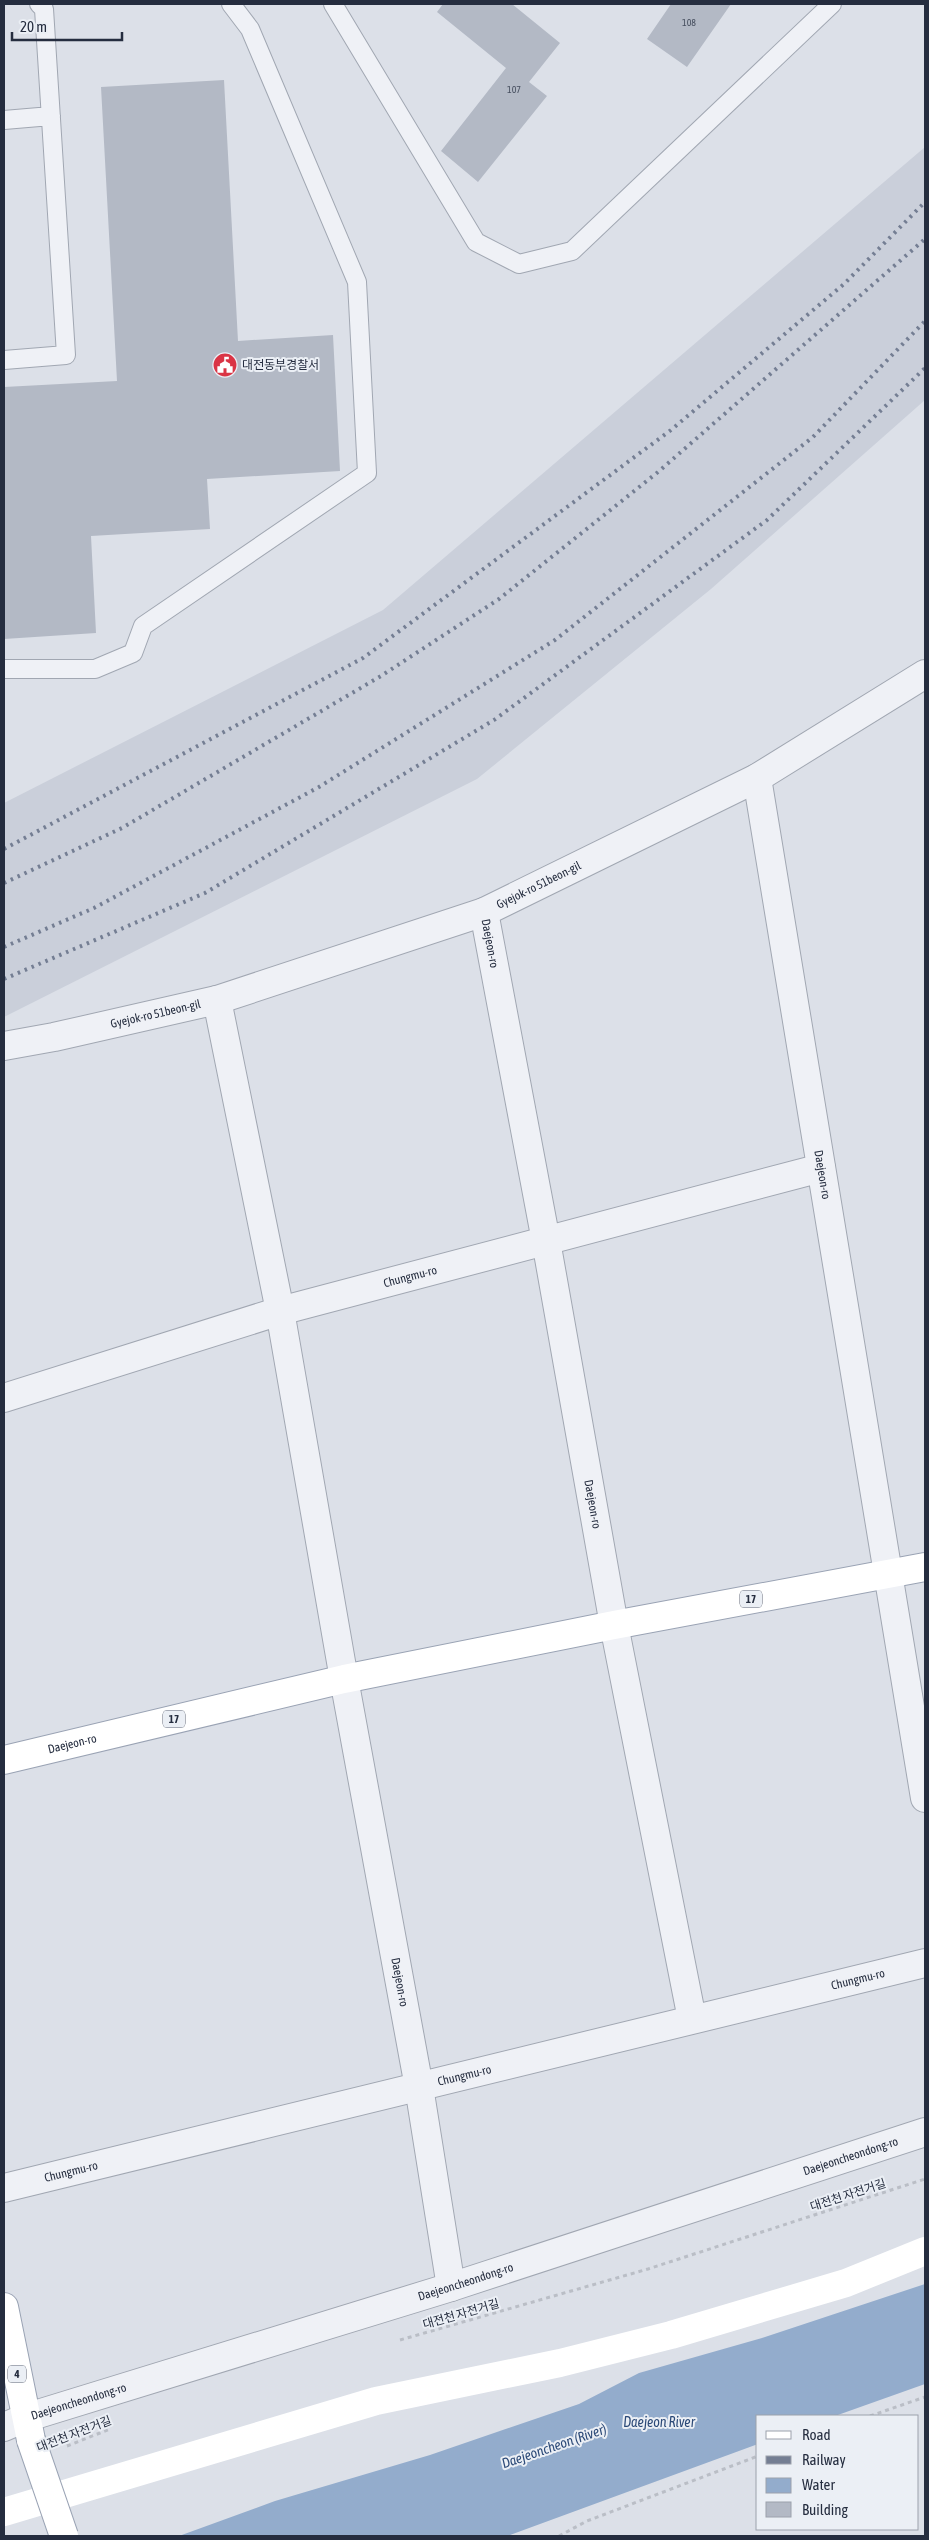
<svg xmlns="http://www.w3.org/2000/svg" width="929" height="2540" viewBox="0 0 929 2540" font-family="'Asap Condensed','Noto Sans KR',sans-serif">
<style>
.built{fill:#cacfda}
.water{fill:#93accc}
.building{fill:#b3b9c5}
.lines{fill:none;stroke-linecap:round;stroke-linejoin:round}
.lane-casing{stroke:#a1a7b2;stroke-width:20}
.street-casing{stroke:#a1a7b2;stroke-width:30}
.primary-casing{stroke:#9aa3b4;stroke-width:30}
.path{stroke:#babec6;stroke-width:3;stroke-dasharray:4 4;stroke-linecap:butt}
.lane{stroke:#eff1f6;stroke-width:18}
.street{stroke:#eff1f6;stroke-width:28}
.secondary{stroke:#fff;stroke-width:28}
.primary{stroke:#fff;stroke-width:28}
.rail{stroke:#747e93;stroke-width:4;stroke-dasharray:2.5 5;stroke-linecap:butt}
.primary-bridge-casing{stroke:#9aa3b4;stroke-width:30;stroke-linecap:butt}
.primary-bridge{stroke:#fff;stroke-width:28}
.labels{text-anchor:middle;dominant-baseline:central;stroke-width:4;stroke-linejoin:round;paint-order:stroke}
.number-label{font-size:10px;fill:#485060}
.shield{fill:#ebeff5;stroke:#606776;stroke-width:1}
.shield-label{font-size:11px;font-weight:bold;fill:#252d3f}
.poi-label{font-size:12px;fill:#252d3f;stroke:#ebeff5;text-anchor:start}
.street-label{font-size:12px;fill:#252d3f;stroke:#ebeff5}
.water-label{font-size:14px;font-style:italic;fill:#2b4977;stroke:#ebeff5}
</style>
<rect width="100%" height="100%" fill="#dce0e8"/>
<path class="built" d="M925 147V400L711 589 477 779 4 1017V803L383 610Z"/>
<path class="water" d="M925 2284V2384L835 2416H758V2444L507 2536H179L275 2501 430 2455 579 2404 639 2373 762 2338Z"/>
<path class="building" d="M443 4H512L560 43 529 82 547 96 478 182 441 151 506 68 437 12Z
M671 4H731L687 67 647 39Z
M224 80 238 341 333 335 340 471 207 479 210 529 91 536 96 633 4 639V387L117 381 101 87Z"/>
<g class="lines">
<defs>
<path id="lane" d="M333 4 476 242 519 264 572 251 832 4
M4 120 51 116
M4 360 66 355 44 9 39 4
M4 669H95L133 653 143 626 367 473 357 282 250 29 231 4"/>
<g id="street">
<path id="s1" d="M757 778 925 1798"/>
<path id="s2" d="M484 912 546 1241 614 1625 692 2019"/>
<path id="s3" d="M217 1000 280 1311 344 1679 419 2087 451 2287"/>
<path id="s4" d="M4 1046 54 1037 217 1000 484 912 757 778 925 674"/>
<path id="s5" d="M4 1398 280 1311 821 1168"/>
<path id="s6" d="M4 2188 925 1963"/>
<path id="s7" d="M4 2427 25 2418 451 2287 925 2132"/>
</g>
<g id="primary">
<path id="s8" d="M4 1760 344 1679 614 1625 925 1567"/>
<path d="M4 2307 31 2440"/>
</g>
</defs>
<use href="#lane" class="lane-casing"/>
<use href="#street" class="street-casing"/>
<use href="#primary" class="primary-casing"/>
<path class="path" d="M400 2340 648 2269 925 2179
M870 2416 925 2397
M67 2446 110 2429
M559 2536 587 2521 758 2456"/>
<use href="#lane" class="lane"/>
<use href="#street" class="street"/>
<path class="secondary" d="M4 2512 376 2401 560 2363 671 2335 846 2283 925 2251"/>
<use href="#primary" class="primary"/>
<path class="rail" d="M4 849 363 658 671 430 844 284 925 202
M4 883 122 828 381 676 499 599 658 472 925 239
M4 947 94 908 319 787 555 640 813 437 925 321
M4 979 205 893 494 720 767 520 925 368"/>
<defs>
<path id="primary-bridge" d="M31 2440 64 2536"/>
</defs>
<use href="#primary-bridge" class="primary-bridge-casing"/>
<use href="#primary-bridge" class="primary-bridge"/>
</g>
<defs>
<symbol id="civic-disc" viewBox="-11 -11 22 22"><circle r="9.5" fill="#da3445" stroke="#ebeff5"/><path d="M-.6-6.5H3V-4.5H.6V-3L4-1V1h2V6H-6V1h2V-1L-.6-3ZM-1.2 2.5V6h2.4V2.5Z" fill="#fff"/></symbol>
</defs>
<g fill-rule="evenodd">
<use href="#civic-disc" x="211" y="351" width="28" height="28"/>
</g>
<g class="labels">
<g class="number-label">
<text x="689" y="22">108</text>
<text x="514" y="89">107</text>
</g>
<g class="shield">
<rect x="740" y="1590.5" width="22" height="17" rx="4"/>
<rect x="163" y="1710.5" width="22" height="17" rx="4"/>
<rect x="8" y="2365.5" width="18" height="17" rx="4"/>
</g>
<g class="shield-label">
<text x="751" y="1599">17</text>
<text x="174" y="1719">17</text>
<text x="17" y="2374">4</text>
</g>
<g class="poi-label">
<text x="242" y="365">대전동부경찰서</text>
</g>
<g class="street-label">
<text stroke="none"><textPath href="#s4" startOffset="560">Gyejok-ro 51beon-gil</textPath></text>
<text stroke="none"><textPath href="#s2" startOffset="32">Daejeon-ro</textPath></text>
<text stroke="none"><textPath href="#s4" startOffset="155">Gyejok-ro 51beon-gil</textPath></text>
<text stroke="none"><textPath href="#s1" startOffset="402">Daejeon-ro</textPath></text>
<text stroke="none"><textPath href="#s5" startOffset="424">Chungmu-ro</textPath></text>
<text stroke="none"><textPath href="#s2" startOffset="602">Daejeon-ro</textPath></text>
<text stroke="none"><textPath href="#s8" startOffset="70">Daejeon-ro</textPath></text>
<text stroke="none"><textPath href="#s6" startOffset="879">Chungmu-ro</textPath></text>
<text stroke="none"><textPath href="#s3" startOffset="999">Daejeon-ro</textPath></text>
<text stroke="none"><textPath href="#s6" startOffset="474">Chungmu-ro</textPath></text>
<text stroke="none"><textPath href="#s7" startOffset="889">Daejeoncheondong-ro</textPath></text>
<text stroke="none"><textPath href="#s6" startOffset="69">Chungmu-ro</textPath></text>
<text transform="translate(848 2195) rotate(-18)">대전천 자전거길</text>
<text stroke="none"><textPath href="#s7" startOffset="484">Daejeoncheondong-ro</textPath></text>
<text transform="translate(461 2314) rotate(-16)">대전천 자전거길</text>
<text stroke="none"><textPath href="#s7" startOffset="79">Daejeoncheondong-ro</textPath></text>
<text transform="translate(74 2434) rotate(-21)">대전천 자전거길</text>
</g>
<g class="water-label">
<text x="659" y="2422">Daejeon River</text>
<text transform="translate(554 2446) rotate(-19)">Daejeoncheon (River)</text>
</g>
</g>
<rect width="929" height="2540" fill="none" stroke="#252d3f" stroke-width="10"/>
<rect x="756" y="2415" width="162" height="115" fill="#ebeff5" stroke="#9ca1ac"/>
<rect x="766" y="2431" width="25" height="8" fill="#ffffff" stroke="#9ca1ac"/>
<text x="802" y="2440" font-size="15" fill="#252d3f">Road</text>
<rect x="766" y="2456" width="25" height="8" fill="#747e93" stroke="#9ca1ac"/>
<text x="802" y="2465" font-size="15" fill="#252d3f">Railway</text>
<rect x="766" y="2478" width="25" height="15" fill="#93accc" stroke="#9ca1ac"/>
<text x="802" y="2490" font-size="15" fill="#252d3f">Water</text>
<rect x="766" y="2502" width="25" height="15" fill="#b3b9c5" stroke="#9ca1ac"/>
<text x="802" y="2515" font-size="15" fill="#252d3f">Building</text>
<path d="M12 32v8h110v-8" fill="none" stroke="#252d3f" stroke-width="2.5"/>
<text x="20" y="32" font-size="15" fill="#252d3f" stroke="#ebeff5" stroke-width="4" paint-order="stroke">20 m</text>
</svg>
